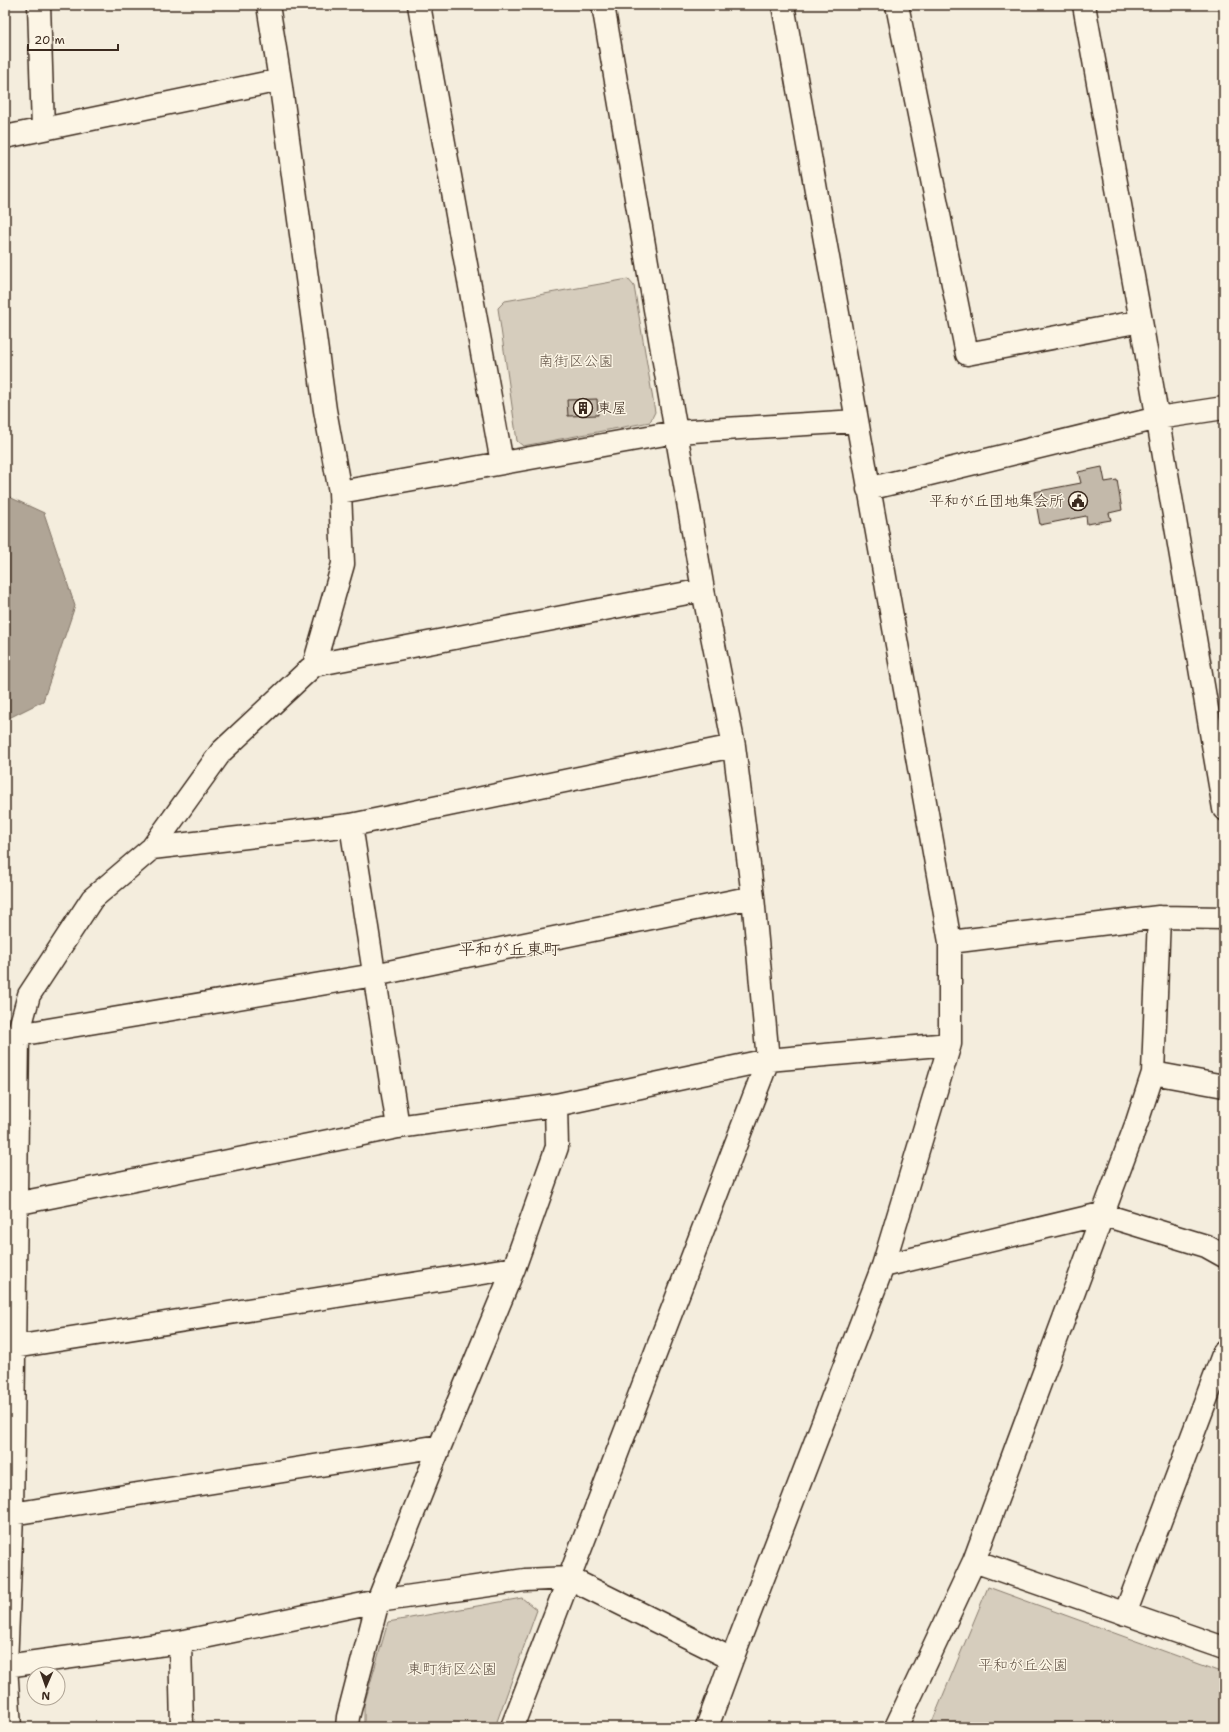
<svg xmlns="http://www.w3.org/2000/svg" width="1229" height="1732" viewBox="0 0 1229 1732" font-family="'Shantell Sans','Klee One',sans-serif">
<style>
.green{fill:#d6cdbd;stroke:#887c6e}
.water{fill:#b0a596;stroke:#817466}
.building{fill:#c3b9aa;stroke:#3b2a1e}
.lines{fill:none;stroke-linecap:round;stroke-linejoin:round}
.minor-casing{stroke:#3b2a1e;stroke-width:25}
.minor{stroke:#fcf5e5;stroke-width:22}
.labels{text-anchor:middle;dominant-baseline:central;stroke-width:3;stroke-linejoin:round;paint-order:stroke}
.park-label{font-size:15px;fill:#625346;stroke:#fcf5e5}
.poi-label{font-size:15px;fill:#3b2a1e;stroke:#fcf5e5;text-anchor:start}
.quarter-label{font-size:17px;fill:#3b2a1e;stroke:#fcf5e5}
</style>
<rect width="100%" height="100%" fill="#f4eddd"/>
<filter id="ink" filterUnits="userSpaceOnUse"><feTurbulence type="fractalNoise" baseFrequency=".025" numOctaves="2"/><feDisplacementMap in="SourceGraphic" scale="8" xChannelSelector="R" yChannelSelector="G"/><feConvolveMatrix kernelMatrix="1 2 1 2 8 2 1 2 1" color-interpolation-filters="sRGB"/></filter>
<g filter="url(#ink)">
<path class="green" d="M628 279 634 286 655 412 650 422 523 446 517 441 498 308 505 301Z
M988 1587 1224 1673V1727H930Z
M522 1598 537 1610 495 1727H364V1705L388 1622Z"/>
<path class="water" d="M5 495 44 513 75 606 43 701 5 720Z"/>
<path class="building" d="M597 399 598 415 568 416 567 400Z
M1102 467 1105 482 1117 480 1122 510 1109 513 1111 520 1087 524 1086 516 1040 525 1034 492 1081 483 1078 472Z"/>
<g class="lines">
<defs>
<path id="minor" d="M39 5 43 129
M419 5 502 463
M897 5 967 354 1141 321
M1084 5 1141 321 1224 809
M5 137 280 80
M868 489 1158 418 1224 408
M340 492 676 432 857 421
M314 665 703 590
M351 825 398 1127
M152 848 351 825 734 746
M950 942 1159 917 1224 918
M18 1035 374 975 753 897
M1153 1073 1224 1086
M15 1204 398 1127 556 1105 768 1060 950 1044
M883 1266 1101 1214 1206 1246 1224 1256
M14 1347 514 1268
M12 1514 440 1446
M974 1561 1224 1648
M1125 1614 1224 1352
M180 1642 182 1727
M6 1666 180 1642 378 1601 525 1580 569 1578 732 1659
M10 1727 6 1666 12 1514 18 1035 29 995 92 899 152 848 221 752 314 665 343 564 340 492 325 410 280 80 268 5
M347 1727 348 1717 378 1601 440 1446 514 1268 557 1147 556 1105
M512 1727 768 1060 753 897 734 746 703 590 603 5
M707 1727 732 1659 883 1266 950 1044V942L783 5
M896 1727 974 1561 1137 1122 1153 1073 1159 917"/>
</defs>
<use href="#minor" class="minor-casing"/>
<use href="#minor" class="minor"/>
</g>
</g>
<defs>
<symbol id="building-ring" viewBox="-11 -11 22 22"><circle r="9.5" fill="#fcf5e5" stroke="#3b2a1e" stroke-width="1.5"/><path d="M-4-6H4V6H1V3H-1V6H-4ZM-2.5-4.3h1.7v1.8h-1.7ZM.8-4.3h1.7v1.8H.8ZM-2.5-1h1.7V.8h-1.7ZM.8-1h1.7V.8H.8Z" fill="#3b2a1e"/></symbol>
<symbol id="civic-ring" viewBox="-11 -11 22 22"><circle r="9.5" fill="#fcf5e5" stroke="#3b2a1e" stroke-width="1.5"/><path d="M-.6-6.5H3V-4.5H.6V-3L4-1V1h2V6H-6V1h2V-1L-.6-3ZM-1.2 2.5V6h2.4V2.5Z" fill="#3b2a1e"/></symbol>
</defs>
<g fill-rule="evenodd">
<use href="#building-ring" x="572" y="397" width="22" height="22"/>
<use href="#civic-ring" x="1067" y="490" width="22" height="22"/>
</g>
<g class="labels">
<g class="park-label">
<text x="576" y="361">南街区公園</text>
<text x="1023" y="1665">平和が丘公園</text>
<text x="452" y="1669">東町街区公園</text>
</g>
<g class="poi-label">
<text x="597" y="408">東屋</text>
<text x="1064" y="501" text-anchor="end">平和が丘団地集会所</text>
</g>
<g class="quarter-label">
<text x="509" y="949">平和が丘東町</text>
</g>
</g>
<rect width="1229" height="1732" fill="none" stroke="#fcf5e5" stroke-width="20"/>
<rect x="10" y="10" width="1209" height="1712" fill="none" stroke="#3b2a1e" stroke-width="1.5" filter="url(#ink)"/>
<g transform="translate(46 1686) rotate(182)"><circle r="19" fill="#fcf5e5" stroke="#afa495"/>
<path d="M0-3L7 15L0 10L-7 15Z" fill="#3b2a1e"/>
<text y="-6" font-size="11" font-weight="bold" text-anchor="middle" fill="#3b2a1e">N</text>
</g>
<path d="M28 44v6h90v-6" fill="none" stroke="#3b2a1e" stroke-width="2"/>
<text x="34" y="44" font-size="12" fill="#3b2a1e" stroke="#fcf5e5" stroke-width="3" paint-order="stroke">20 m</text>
</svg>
